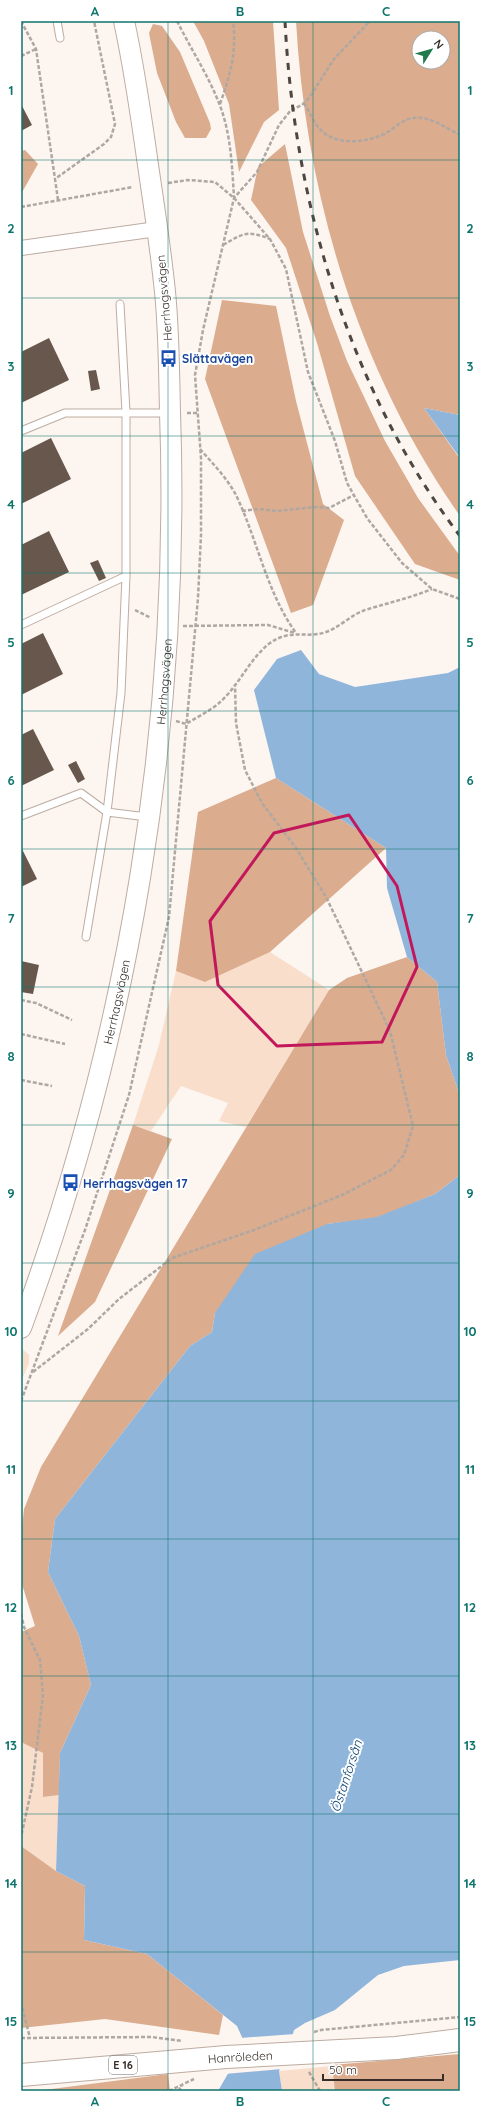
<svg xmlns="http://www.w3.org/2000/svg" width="481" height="2112" viewBox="0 0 481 2112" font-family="Quicksand,sans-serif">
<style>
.green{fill:#f9decc}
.forest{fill:#dbac8e;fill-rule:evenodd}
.water{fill:#90b5db}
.pier{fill:#fcf5f0}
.building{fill:#67574d}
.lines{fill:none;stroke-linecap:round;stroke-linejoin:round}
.lane-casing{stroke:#beaca1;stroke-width:9}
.street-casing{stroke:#beaca1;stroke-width:16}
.secondary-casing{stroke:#beaca1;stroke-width:22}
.highway-casing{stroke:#beaca1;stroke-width:24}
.path{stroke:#aea7a2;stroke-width:2.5;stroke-dasharray:4 2;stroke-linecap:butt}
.lane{stroke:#fff;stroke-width:7}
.street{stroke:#fff;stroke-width:14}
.secondary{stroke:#fff;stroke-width:20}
.highway{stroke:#fff;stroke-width:22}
.rail{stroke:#4d4641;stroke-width:3;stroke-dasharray:7 7;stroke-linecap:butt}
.marked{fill:none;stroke:#c2185b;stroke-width:3;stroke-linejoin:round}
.grid{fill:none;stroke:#0f766e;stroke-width:1;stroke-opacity:0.55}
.labels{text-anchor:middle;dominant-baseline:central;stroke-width:4;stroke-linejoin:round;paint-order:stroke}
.shield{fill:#fff;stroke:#716c68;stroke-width:1}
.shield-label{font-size:11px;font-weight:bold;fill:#342d28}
.street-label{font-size:12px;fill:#342d28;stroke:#fff}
.transit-label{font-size:12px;font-weight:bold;fill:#164399;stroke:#fff;text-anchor:start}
.water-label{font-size:13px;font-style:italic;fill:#0a4272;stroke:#fff}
.neatline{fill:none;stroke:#0f766e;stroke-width:1.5}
.grid-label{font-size:13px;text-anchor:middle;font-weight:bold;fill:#0f766e}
</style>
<rect width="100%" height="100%" fill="#fcf5f0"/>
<path class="green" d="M270 952 329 990 246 1127 219 1121 228 1103 181 1086 151 1131 133 1125 159 1045 176 971 205 982Z
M21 1348 29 1355V1363L21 1382Z
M21 1742 43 1753 44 1797 59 1795 56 1871 21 1846Z
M460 2054V2091H282L279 2071Z"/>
<path class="forest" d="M193 21H273L279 110 264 122 239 172 229 104 204 41Z
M296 21H460V415L424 408 460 459V516C358 370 306 198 296 21ZM419 38H443V62H419Z
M153 24 162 26 180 52 210 123 211 129 206 138H185L176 122 157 73 149 33Z
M285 144 303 232 330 316 347 361 385 441 418 498 460 556V580L415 564 355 476 317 343 286 248 251 200 258 167Z
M25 150 38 164 21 194V151Z
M222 300 276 306 296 401 323 504 344 520 313 605 291 613 205 379Z
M276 778 386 848 270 952 205 982 176 971 198 812Z
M407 957 437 982 446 1055 460 1096V1175L435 1194 377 1218 327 1224 215 1313 212 1332 190 1346 55 1519 48 1572 79 1636 91 1685 60 1753 59 1795 43 1797V1753L21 1742V1632L35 1626 21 1581V1537L24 1509 41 1467 329 990 347 978Z
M133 1125 172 1139 95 1302 58 1336Z
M21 1846 56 1871 85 1886 84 1940 147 1954 223 2015 219 2035 105 2019 21 2028Z
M460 2054V2091H335L332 2065Z
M168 2074 170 2091H34H36Z"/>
<path class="water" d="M424 408 460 415V458Z
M301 650 319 674 355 687 448 673 460 667V1096L446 1055 437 982 407 957 387 888 386 848 276 778 254 690 277 659Z
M460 1175V1960L404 1966 378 1975 335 2010 305 2023 294 2030 289 2049 279 2071 282 2091H218L245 2044 237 2026 147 1954 84 1940 85 1886 56 1871 60 1753 91 1685 79 1636 48 1572 55 1519 190 1346 212 1332 215 1313 255 1254 327 1224 377 1217 435 1194Z"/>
<path class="pier" d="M295 2034 291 2049 282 2069 225 2074 243 2043 240 2038Z"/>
<path class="building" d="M21 104 32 125 21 131Z
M49 338 69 380 21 403V352Z
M96 370 100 389 91 391 88 371Z
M51 438 71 479 21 504V453Z
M49 531 69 572 21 595V545Z
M98 560 106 578 99 581 90 563Z
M43 633 63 674 21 695V644Z
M33 729 54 770 21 786V735Z
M76 761 85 779 78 783 68 765Z
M21 847 37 879 21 887Z
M21 961 39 965 33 994 21 992Z"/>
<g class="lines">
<defs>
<path id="lane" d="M57 21 60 38
M21 431 65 413H169
M21 625 126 576
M21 816 81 793 107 812 147 817
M86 937 107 812 121 693 126 576V412L120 304"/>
<path id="street" d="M21 248 157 229"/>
<g id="secondary">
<path id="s1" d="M21 1328C129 1036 181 723 170 412 169 372 169 331 165 292 161 252 155 212 149 172 142 122 135 71 124 21"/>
</g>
<g id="highway">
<path id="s2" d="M21 2075 226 2057 396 2048 460 2040"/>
</g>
</defs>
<use href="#lane" class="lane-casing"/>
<use href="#street" class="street-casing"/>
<use href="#secondary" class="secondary-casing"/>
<use href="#highway" class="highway-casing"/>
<path class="path" d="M21 21 36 49 55 179
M177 21C191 49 208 75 219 103 231 133 232 166 234 197
M21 56 36 49
M304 103C310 113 315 126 324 133 341 146 369 142 386 133 395 128 402 120 412 118 429 115 446 128 460 135
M220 104C230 76 237 52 233 21
M168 183 188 180 215 182 234 198 270 239 286 269 308 372 335 441 347 483 367 518 402 563 432 589 460 599
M58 200 55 179 104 144 111 137 115 124 94 21
M21 207 133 187
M223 245C244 233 247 230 270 239
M187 413H197
M200 449C213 464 227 478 236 495 258 541 266 591 296 633
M242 511 259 509 277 511 315 507 329 508 354 495
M135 610 151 618
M183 626 268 625 295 633
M176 721 186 724C197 717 210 711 219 703 239 686 249 659 270 643 291 628 307 639 326 632 340 627 351 615 365 610 388 603 410 598 432 589
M21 1000 36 1003 72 1020
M21 1034 65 1044
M21 1080 52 1086
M33 1372 88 1329 119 1299 172 1258 254 1230 342 1195 391 1170 404 1155 413 1126 390 1031 341 928 326 897 296 848 262 803 245 770 236 723 235 684
M21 1401 85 1230 129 1095 169 917 198 598 201 535V458L195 375 203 330 234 198 257 172 279 125 291 110 302 105 309 98 334 59 370 21
M21 1614 24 1627 40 1660 43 1695 32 1787 21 1837
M21 2002 30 2038
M314 2032 321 2030 460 2017
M21 2038 152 2037 182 2041
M309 2072 320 2091
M169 2091 194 2079
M178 2091 182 2086"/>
<use href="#lane" class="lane"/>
<use href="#street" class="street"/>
<use href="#secondary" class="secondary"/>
<use href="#highway" class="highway"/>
<path class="rail" d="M285 21C294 202 349 390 460 536"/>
</g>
<path class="marked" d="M349 815 397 886 417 967 382 1042 277 1046 218 985 210 921 274 833Z"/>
<path class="grid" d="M168 21V2091M313 21V2091M21 160H460M21 298H460M21 436H460M21 573H460M21 711H460M21 849H460M21 987H460M21 1125H460M21 1263H460M21 1401H460M21 1539H460M21 1676H460M21 1814H460M21 1952H460"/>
<defs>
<symbol id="bus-bare" viewBox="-9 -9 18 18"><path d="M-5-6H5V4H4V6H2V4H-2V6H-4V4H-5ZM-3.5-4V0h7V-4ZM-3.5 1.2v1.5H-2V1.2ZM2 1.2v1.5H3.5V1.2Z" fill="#1a4fb4" stroke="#fff" stroke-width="2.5" paint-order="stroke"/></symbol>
</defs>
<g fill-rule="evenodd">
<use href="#bus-bare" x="156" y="346" width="25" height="25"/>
<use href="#bus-bare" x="58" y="1170" width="25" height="25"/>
</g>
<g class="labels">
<rect class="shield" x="109" y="2056" width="28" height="18" rx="3"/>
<g class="shield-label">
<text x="123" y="2065">E 16</text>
</g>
<g class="street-label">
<text transform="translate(164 298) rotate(-95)">Herrhagsvägen</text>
<text stroke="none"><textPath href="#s1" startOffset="664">Herrhagsvägen</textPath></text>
<text stroke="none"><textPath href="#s1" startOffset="340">Herrhagsvägen</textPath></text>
<text stroke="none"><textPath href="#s2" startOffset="220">Hanröleden</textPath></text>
</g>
<g class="transit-label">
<text x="182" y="358">Slättavägen</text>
<text x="83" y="1183">Herrhagsvägen 17</text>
</g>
<g class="water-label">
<text transform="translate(346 1776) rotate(-72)">Östanforsån</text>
</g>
</g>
<rect width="481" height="2112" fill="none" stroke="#ffffff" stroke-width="44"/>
<g transform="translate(431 50) rotate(53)"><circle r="19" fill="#ffffff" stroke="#aeaba9"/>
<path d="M0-3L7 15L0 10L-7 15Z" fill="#217a4e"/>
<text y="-6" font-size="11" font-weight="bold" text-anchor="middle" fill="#342d28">N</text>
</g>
<path d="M323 2074v6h120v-6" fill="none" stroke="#342d28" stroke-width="2"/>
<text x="329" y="2074" font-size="12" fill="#342d28" stroke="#ffffff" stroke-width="3" paint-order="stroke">50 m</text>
<rect x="22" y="22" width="437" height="2068" class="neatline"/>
<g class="grid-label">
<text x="95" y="16">A</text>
<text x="240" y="16">B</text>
<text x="386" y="16">C</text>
<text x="11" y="95">1</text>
<text x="470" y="95">1</text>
<text x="11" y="233">2</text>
<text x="470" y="233">2</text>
<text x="11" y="371">3</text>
<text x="470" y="371">3</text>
<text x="11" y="509">4</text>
<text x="470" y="509">4</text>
<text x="11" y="647">5</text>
<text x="470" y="647">5</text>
<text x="11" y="785">6</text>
<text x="470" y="785">6</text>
<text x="11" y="923">7</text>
<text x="470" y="923">7</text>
<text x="11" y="1061">8</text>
<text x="470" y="1061">8</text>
<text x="11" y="1198">9</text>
<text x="470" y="1198">9</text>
<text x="11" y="1336">10</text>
<text x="470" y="1336">10</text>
<text x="11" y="1474">11</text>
<text x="470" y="1474">11</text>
<text x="11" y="1612">12</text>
<text x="470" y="1612">12</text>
<text x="11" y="1750">13</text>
<text x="470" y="1750">13</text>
<text x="11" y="1888">14</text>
<text x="470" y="1888">14</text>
<text x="11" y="2026">15</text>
<text x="470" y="2026">15</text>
<text x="95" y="2106">A</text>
<text x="240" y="2106">B</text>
<text x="386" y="2106">C</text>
</g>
</svg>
